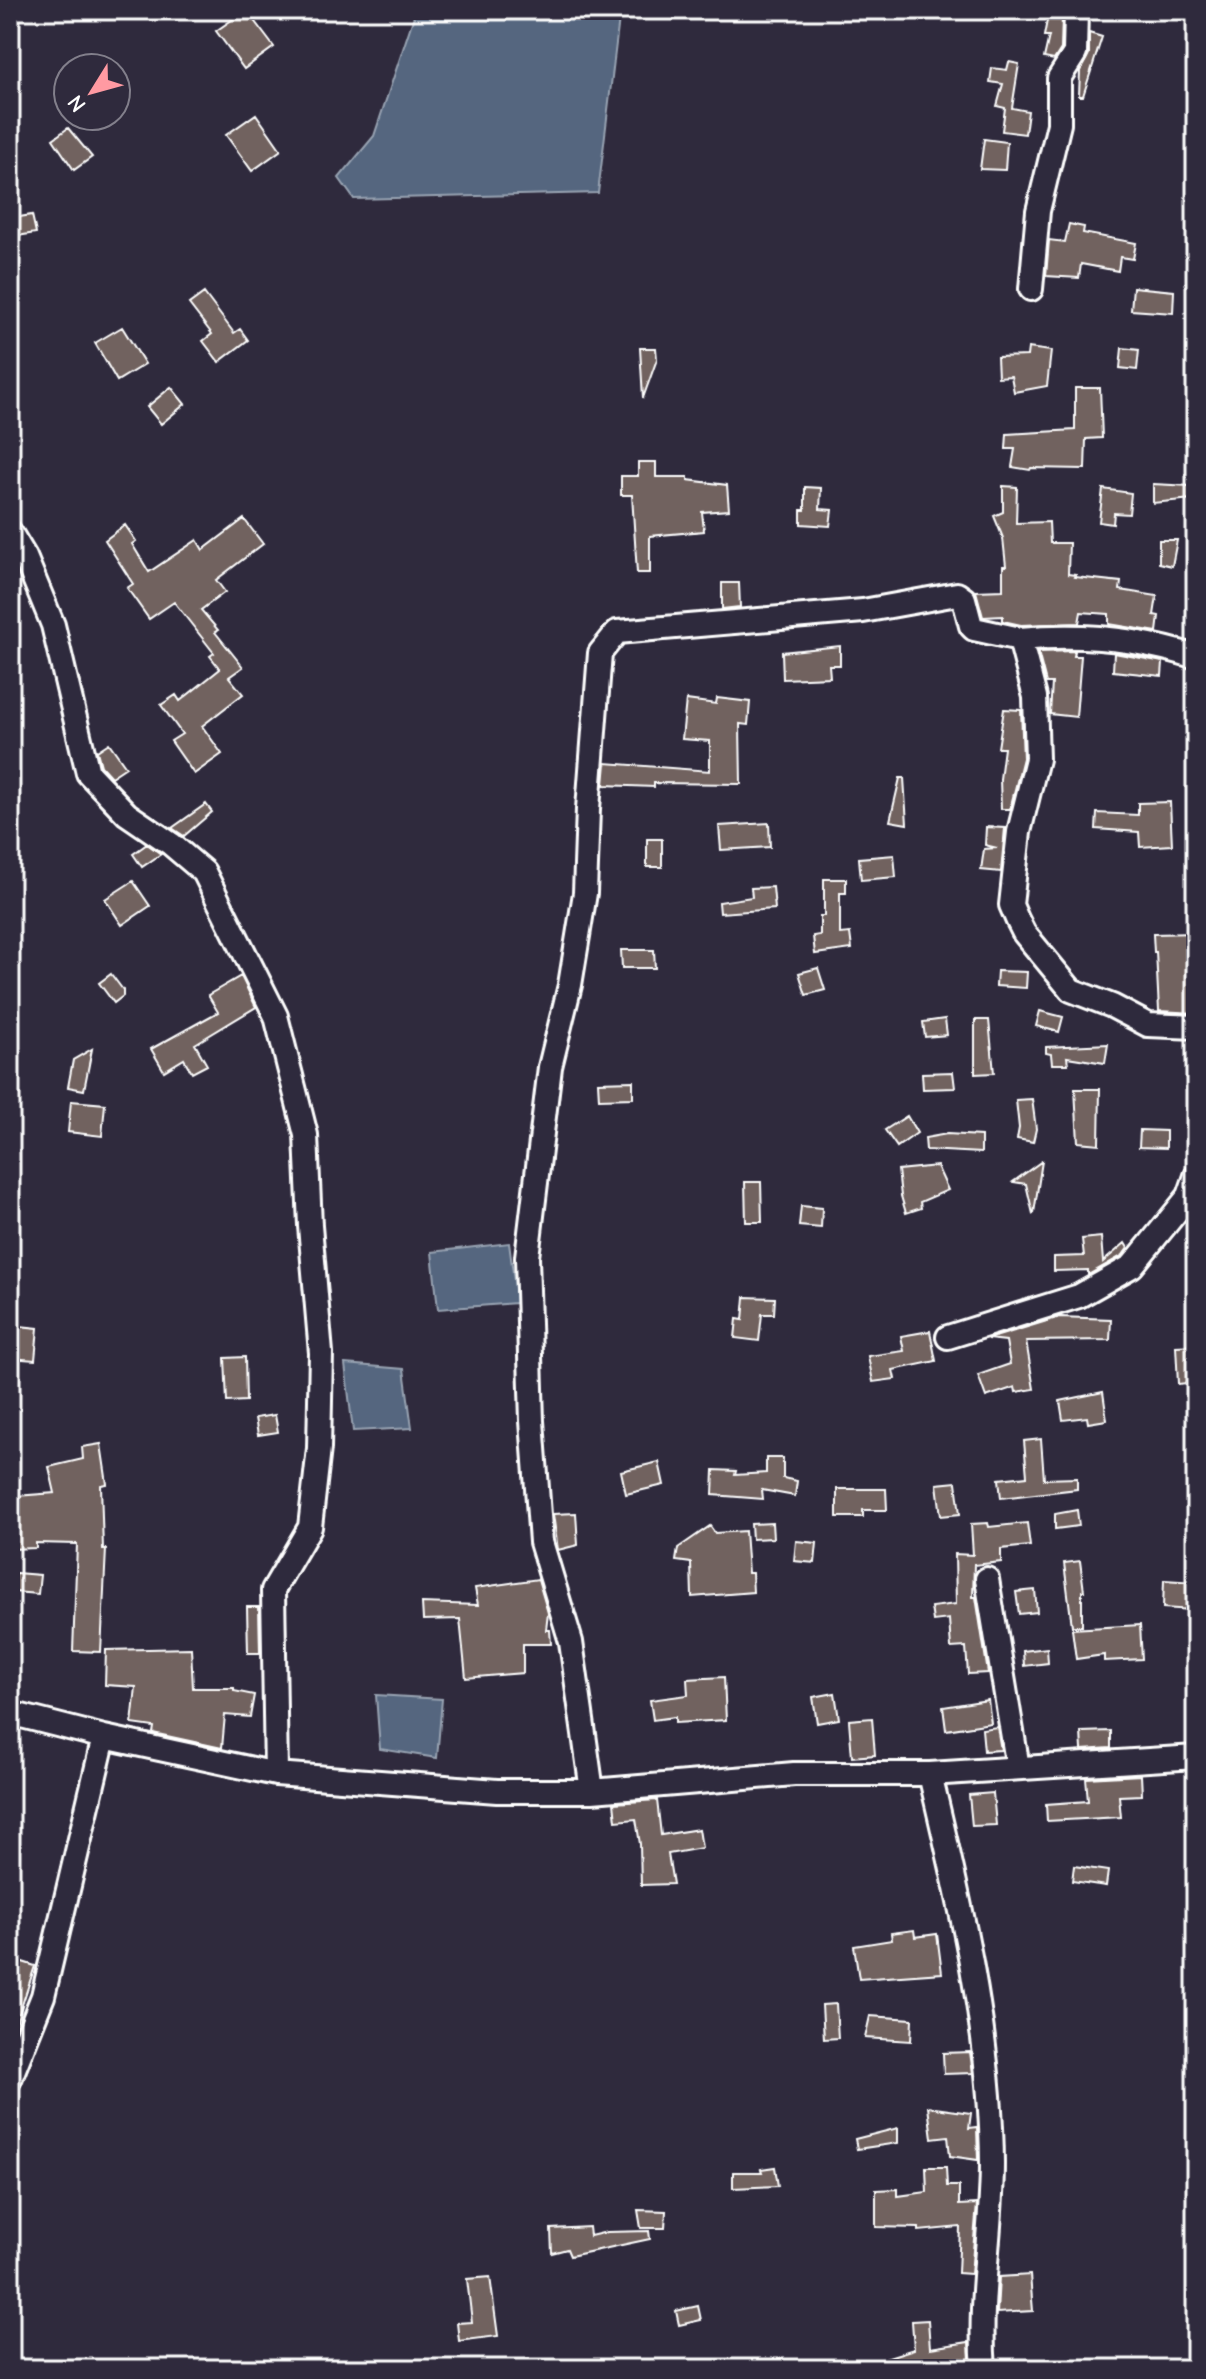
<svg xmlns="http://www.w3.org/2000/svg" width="1206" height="2379" viewBox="0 0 1206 2379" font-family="'Comic Neue',sans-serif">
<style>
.water{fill:#54667f;stroke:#98a3b2;stroke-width:2}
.building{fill:#71625f;stroke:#fff;stroke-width:2}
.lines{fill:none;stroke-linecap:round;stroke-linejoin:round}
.minor-casing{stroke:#fff;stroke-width:28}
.minor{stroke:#2f2a3d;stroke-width:22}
</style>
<rect width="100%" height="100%" fill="#2f2a3d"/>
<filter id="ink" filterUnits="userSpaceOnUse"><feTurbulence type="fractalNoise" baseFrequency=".0125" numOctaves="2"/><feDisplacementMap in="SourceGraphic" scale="16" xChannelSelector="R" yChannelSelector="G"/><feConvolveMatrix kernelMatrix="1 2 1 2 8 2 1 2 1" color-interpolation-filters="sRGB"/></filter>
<g filter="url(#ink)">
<path class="water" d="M416 10H620L598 193 354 199 339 178 374 136Z
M509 1243 517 1303 438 1309 432 1252Z
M345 1364 404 1369 412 1428 353 1431Z
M376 1695 442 1699 437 1758 380 1749Z"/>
<path class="building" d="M246 10 274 47 244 69 216 31Z
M1048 15 1062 17 1061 49 1054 60 1044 58 1049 36H1044Z
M1089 33 1102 37 1083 96H1079L1080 71 1089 54Z
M1009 62 1019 64 1012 108 1028 111 1025 134 1002 131 1005 108 997 106 1003 84 990 82 992 68 1007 70Z
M256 114 281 150 252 171 226 135Z
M68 128 92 157 74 170 53 139Z
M984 139 1007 142 1005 170 980 169Z
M32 215 36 233 17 236 13 218Z
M1069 224 1084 227 1083 233 1136 243 1133 259 1120 257 1118 271 1081 264 1079 278 1046 276 1049 240 1065 242Z
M1133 287 1174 291 1173 313 1131 310Z
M204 293 234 333 240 329 248 340 219 362 203 341 212 334 189 304Z
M122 327 145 364 117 381 95 343Z
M640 348H656L657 359 643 398Z
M1028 348 1051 351 1047 386 1014 392 1011 376 998 377 997 357 1027 356Z
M1122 348 1139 350 1137 370 1120 368Z
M171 387 185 404 161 424 147 407Z
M1075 388H1100L1102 438 1086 439 1085 469 1031 468 1030 470 1012 467 1015 449H1006L1007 434 1075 430Z
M638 462H656V477H688V480L727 485 729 510 702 512 704 531 650 536V573H637L632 495H621V476H638Z
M1153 484 1191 486 1192 499 1153 503Z
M1003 486 1017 487 1016 523 1049 522 1050 543H1069L1068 574 1076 575 1075 577 1121 582 1120 590 1157 596 1154 615 1159 616 1157 632 1109 624V614L1081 612 1079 623 1021 625 1003 621V616L983 617 976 591 1003 590V566H1006L1003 538 994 516 1003 512Z
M805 487 821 488 820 509 832 510 830 526 801 524V510H805Z
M1103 489 1131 493 1129 514 1114 513 1113 524 1099 522Z
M244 519 263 544 216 580 225 592 201 610 218 630 215 632 243 667 229 677 243 694 202 726 222 754 194 774 171 741 182 734 161 705 176 695 180 701 220 669 210 656 214 653 174 602 149 619 127 588 133 584 105 540 125 525 136 541 132 544 149 572 197 540 203 550Z
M1159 540H1177L1172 566 1159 563Z
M722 583H739L740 607 722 609Z
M840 646V665H829L830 677 783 679 782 652Z
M1075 651 1074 656H1081L1076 717 1050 714 1052 683H1046L1038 652Z
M1114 653 1163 662 1162 676 1113 671Z
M717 698 750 702 748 725 740 724 741 784 654 783V787L604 785 606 763 710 771V741L682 739 686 700 716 704Z
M1004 709 1021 710 1023 758 1010 809H1001L1000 779 1004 748H998Z
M109 743 126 767 111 777 101 766 97 751Z
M900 778H904L907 824 890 821Z
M1170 802 1172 845 1140 847 1139 832 1096 829 1097 813 1138 815V803Z
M206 804 212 812 184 836 172 828Z
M769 823 770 847 721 850 719 826Z
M986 827 1005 828 1001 872 981 870 984 849 997 848 985 845Z
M647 839H662V867H647Z
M147 844 161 854 142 867 133 854Z
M894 855 896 877 861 880 859 858Z
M824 879H846V893H840V934L850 933 852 949 815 954 813 936 820 935V916H824Z
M133 881 150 906 122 925 105 899Z
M773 887 775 909 720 913 719 902 752 897 751 888Z
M1196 933V948H1192L1196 1013 1159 1011 1156 952H1154L1153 934Z
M621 950H654L655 968H622Z
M818 968 825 990 806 995 799 973Z
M997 971 1027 972 1026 988 996 986Z
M111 974 123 990V996L114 1003 99 983Z
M241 976 256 1007 195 1044 207 1065 192 1073 184 1059 164 1071 151 1049 218 1012 208 995Z
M1040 1011 1063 1017 1059 1032 1036 1026Z
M945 1019 947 1035 925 1037 923 1022Z
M975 1020H989L994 1073 975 1074Z
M1108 1044 1105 1063 1067 1057 1068 1064H1052L1051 1054 1046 1053V1047Z
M92 1049 84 1090 68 1087 73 1060Z
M953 1072 955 1088 923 1089 922 1073Z
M633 1081V1098L599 1099 598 1082Z
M1075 1089H1100L1099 1144 1078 1142Z
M1032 1099 1036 1129 1033 1142 1017 1139 1019 1128 1016 1100Z
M71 1101 105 1104 102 1136 68 1132Z
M907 1116 917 1133 897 1147 885 1130Z
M1140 1130 1166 1131V1148L1139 1147Z
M947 1134 981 1136V1153L926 1150 925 1138Z
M1042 1161 1034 1213 1033 1214 1026 1184 1013 1182Z
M937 1166 948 1190 920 1202 921 1208 906 1213 901 1196 898 1170Z
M745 1182H761L762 1222H746Z
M801 1206 822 1208 821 1228 799 1226Z
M1101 1237 1103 1262 1125 1243 1128 1248 1123 1255 1088 1275V1270L1054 1271V1257L1084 1256 1082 1239Z
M745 1297 775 1298 774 1314H762L759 1341 735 1338 737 1319 743 1320Z
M1060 1317 1111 1319 1110 1340 1026 1341 1034 1389 1016 1392 1015 1387 986 1397 978 1375 1010 1364 1006 1341 988 1339Z
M10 1325 38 1328 35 1360 10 1358Z
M930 1331 936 1361 893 1370 895 1379 873 1382 868 1356 904 1351 901 1336Z
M1195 1345 1196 1382 1178 1384 1176 1346Z
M245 1357 246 1401 227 1402 225 1358Z
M1103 1392 1107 1420 1088 1423 1087 1417 1063 1420 1060 1401Z
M275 1415 278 1432 258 1435 255 1418Z
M1041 1439 1044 1479 1077 1478V1489L1001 1498 999 1479 1027 1476 1024 1441Z
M101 1444 107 1484 101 1485 103 1549H106L101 1652 73 1651 77 1544 36 1543V1548L10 1549V1529L18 1528 16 1496 55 1493 49 1467 83 1459 82 1447Z
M766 1458H783V1478L797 1481 795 1496 762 1490 763 1499 713 1495 714 1470 736 1471 735 1475 766 1473Z
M659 1462 664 1485 626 1494 621 1471Z
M956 1482 960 1514 941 1516 937 1484Z
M837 1489H886L887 1510H863V1517H837Z
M1077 1510 1079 1526 1055 1529V1514Z
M576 1513 578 1545 558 1550 553 1514Z
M772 1523 773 1538 752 1539 751 1524Z
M988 1523 989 1527 1027 1523 1030 1546 1001 1549V1562L974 1565V1563L973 1597H976L988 1673 968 1674 966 1647 951 1648 949 1619 933 1621 931 1607 956 1604 955 1554 973 1555 971 1524Z
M710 1526 715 1533 745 1531 748 1573H752L753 1592 692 1597 691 1563 676 1561 678 1548Z
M796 1541 817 1543 815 1563 794 1561Z
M1080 1561 1084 1591H1082V1626H1072L1064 1563Z
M16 1573 40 1575 38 1594 14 1592Z
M538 1579 548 1613 546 1630H550L551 1644H523V1673L466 1678 460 1619 423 1620 422 1603 478 1605 475 1588Z
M1164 1580 1194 1582 1192 1610 1163 1608Z
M1035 1590 1037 1612 1019 1614 1016 1592Z
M247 1607H259L260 1653H248Z
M1140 1625 1142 1659 1104 1661V1655L1076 1659 1072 1629Z
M191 1648 193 1688H234V1691L254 1695 250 1717 225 1715 222 1748 153 1733 154 1727 132 1724 136 1687 105 1685 106 1650Z
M1047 1648 1048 1663 1024 1666 1023 1651Z
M724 1677 726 1720 675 1723V1717L653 1720 650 1700 688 1695 687 1679Z
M835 1693 839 1719 817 1723 813 1697Z
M988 1700 991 1723 946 1730 943 1707Z
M872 1718 875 1755 852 1757 849 1720Z
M997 1727 1001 1750 984 1751 982 1729Z
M1111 1731V1748L1082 1750 1081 1732Z
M1141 1775 1142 1795 1119 1796 1121 1817 1047 1821 1046 1804 1088 1801 1086 1778Z
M993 1793 996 1825 972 1826 969 1795Z
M657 1800 661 1835 699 1829 702 1848 668 1854 673 1884 641 1885 640 1844 636 1819 616 1821 614 1803Z
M1074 1866 1108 1871 1106 1886 1072 1881Z
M914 1930 915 1937 937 1934 942 1973 859 1979 854 1946 892 1940 891 1933Z
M10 1958 35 1966 12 2035H10Z
M836 2004 838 2038 824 2039 822 2005Z
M870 2016 912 2019 911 2041 865 2038Z
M970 2052 973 2073 944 2074 943 2053Z
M928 2107 971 2113 969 2128 977 2127 978 2160 950 2156 948 2136 932 2138Z
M898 2128V2143L857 2149 855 2139Z
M775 2167 778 2186 733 2188V2172H762L761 2169Z
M926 2167H946L947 2186H959V2205L977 2204 971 2274 958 2273 960 2227 919 2231V2228L876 2227V2190L898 2189V2196L927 2192Z
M638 2210 666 2211 665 2228H641Z
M589 2227 590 2236 607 2232 649 2231 650 2239 570 2256 567 2249 552 2253 551 2229Z
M1030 2275 1033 2311 997 2313 999 2277Z
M490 2277 498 2336 459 2341 457 2323 472 2322 467 2279Z
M698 2306 701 2320 679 2325 676 2311Z
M928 2320 930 2348 969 2342 970 2360 938 2365 877 2367 876 2361 914 2349 912 2321Z"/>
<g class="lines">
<defs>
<path id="minor" d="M1031 289 1038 211 1059 124V78L1075 53 1076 10
M10 532 25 557 53 625 88 773 127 814 171 844 204 872 276 1016 306 1135 310 1226 321 1353 319 1448 310 1527 273 1590 276 1774
M1196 657C1138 638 1081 633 1020 639L1035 697 1037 759 1019 832 1011 905 1017 919 1024 933 1071 990 1112 1006 1148 1025 1196 1027
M948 1337 1079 1296 1132 1266 1189 1196 1196 1176
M987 1579 1018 1768
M10 1713 104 1737 276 1774 497 1791H592L794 1774H930L1196 1757
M930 1774C960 1901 991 2031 992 2163 992 2232 978 2300 984 2369
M592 1791 571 1642 541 1542 532 1421 527 1257 550 1067 570 985 585 893 588 809 600 653 617 632 863 611 957 594 964 599 971 626 974 629 1020 639
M10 2079 43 1996 104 1737"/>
</defs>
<use href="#minor" class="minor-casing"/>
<use href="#minor" class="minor"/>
</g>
</g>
<rect width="1206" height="2379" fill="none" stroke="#2f2a3d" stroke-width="40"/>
<rect x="20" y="20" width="1166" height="2339" fill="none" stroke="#fff" stroke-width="3" filter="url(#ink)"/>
<g transform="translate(92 92) rotate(233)"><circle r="38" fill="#2f2a3d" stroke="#827f8b" stroke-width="2"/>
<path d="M0-6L14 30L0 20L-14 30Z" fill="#ff9aa2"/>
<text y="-12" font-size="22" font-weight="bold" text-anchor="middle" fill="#ffffff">N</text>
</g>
</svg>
